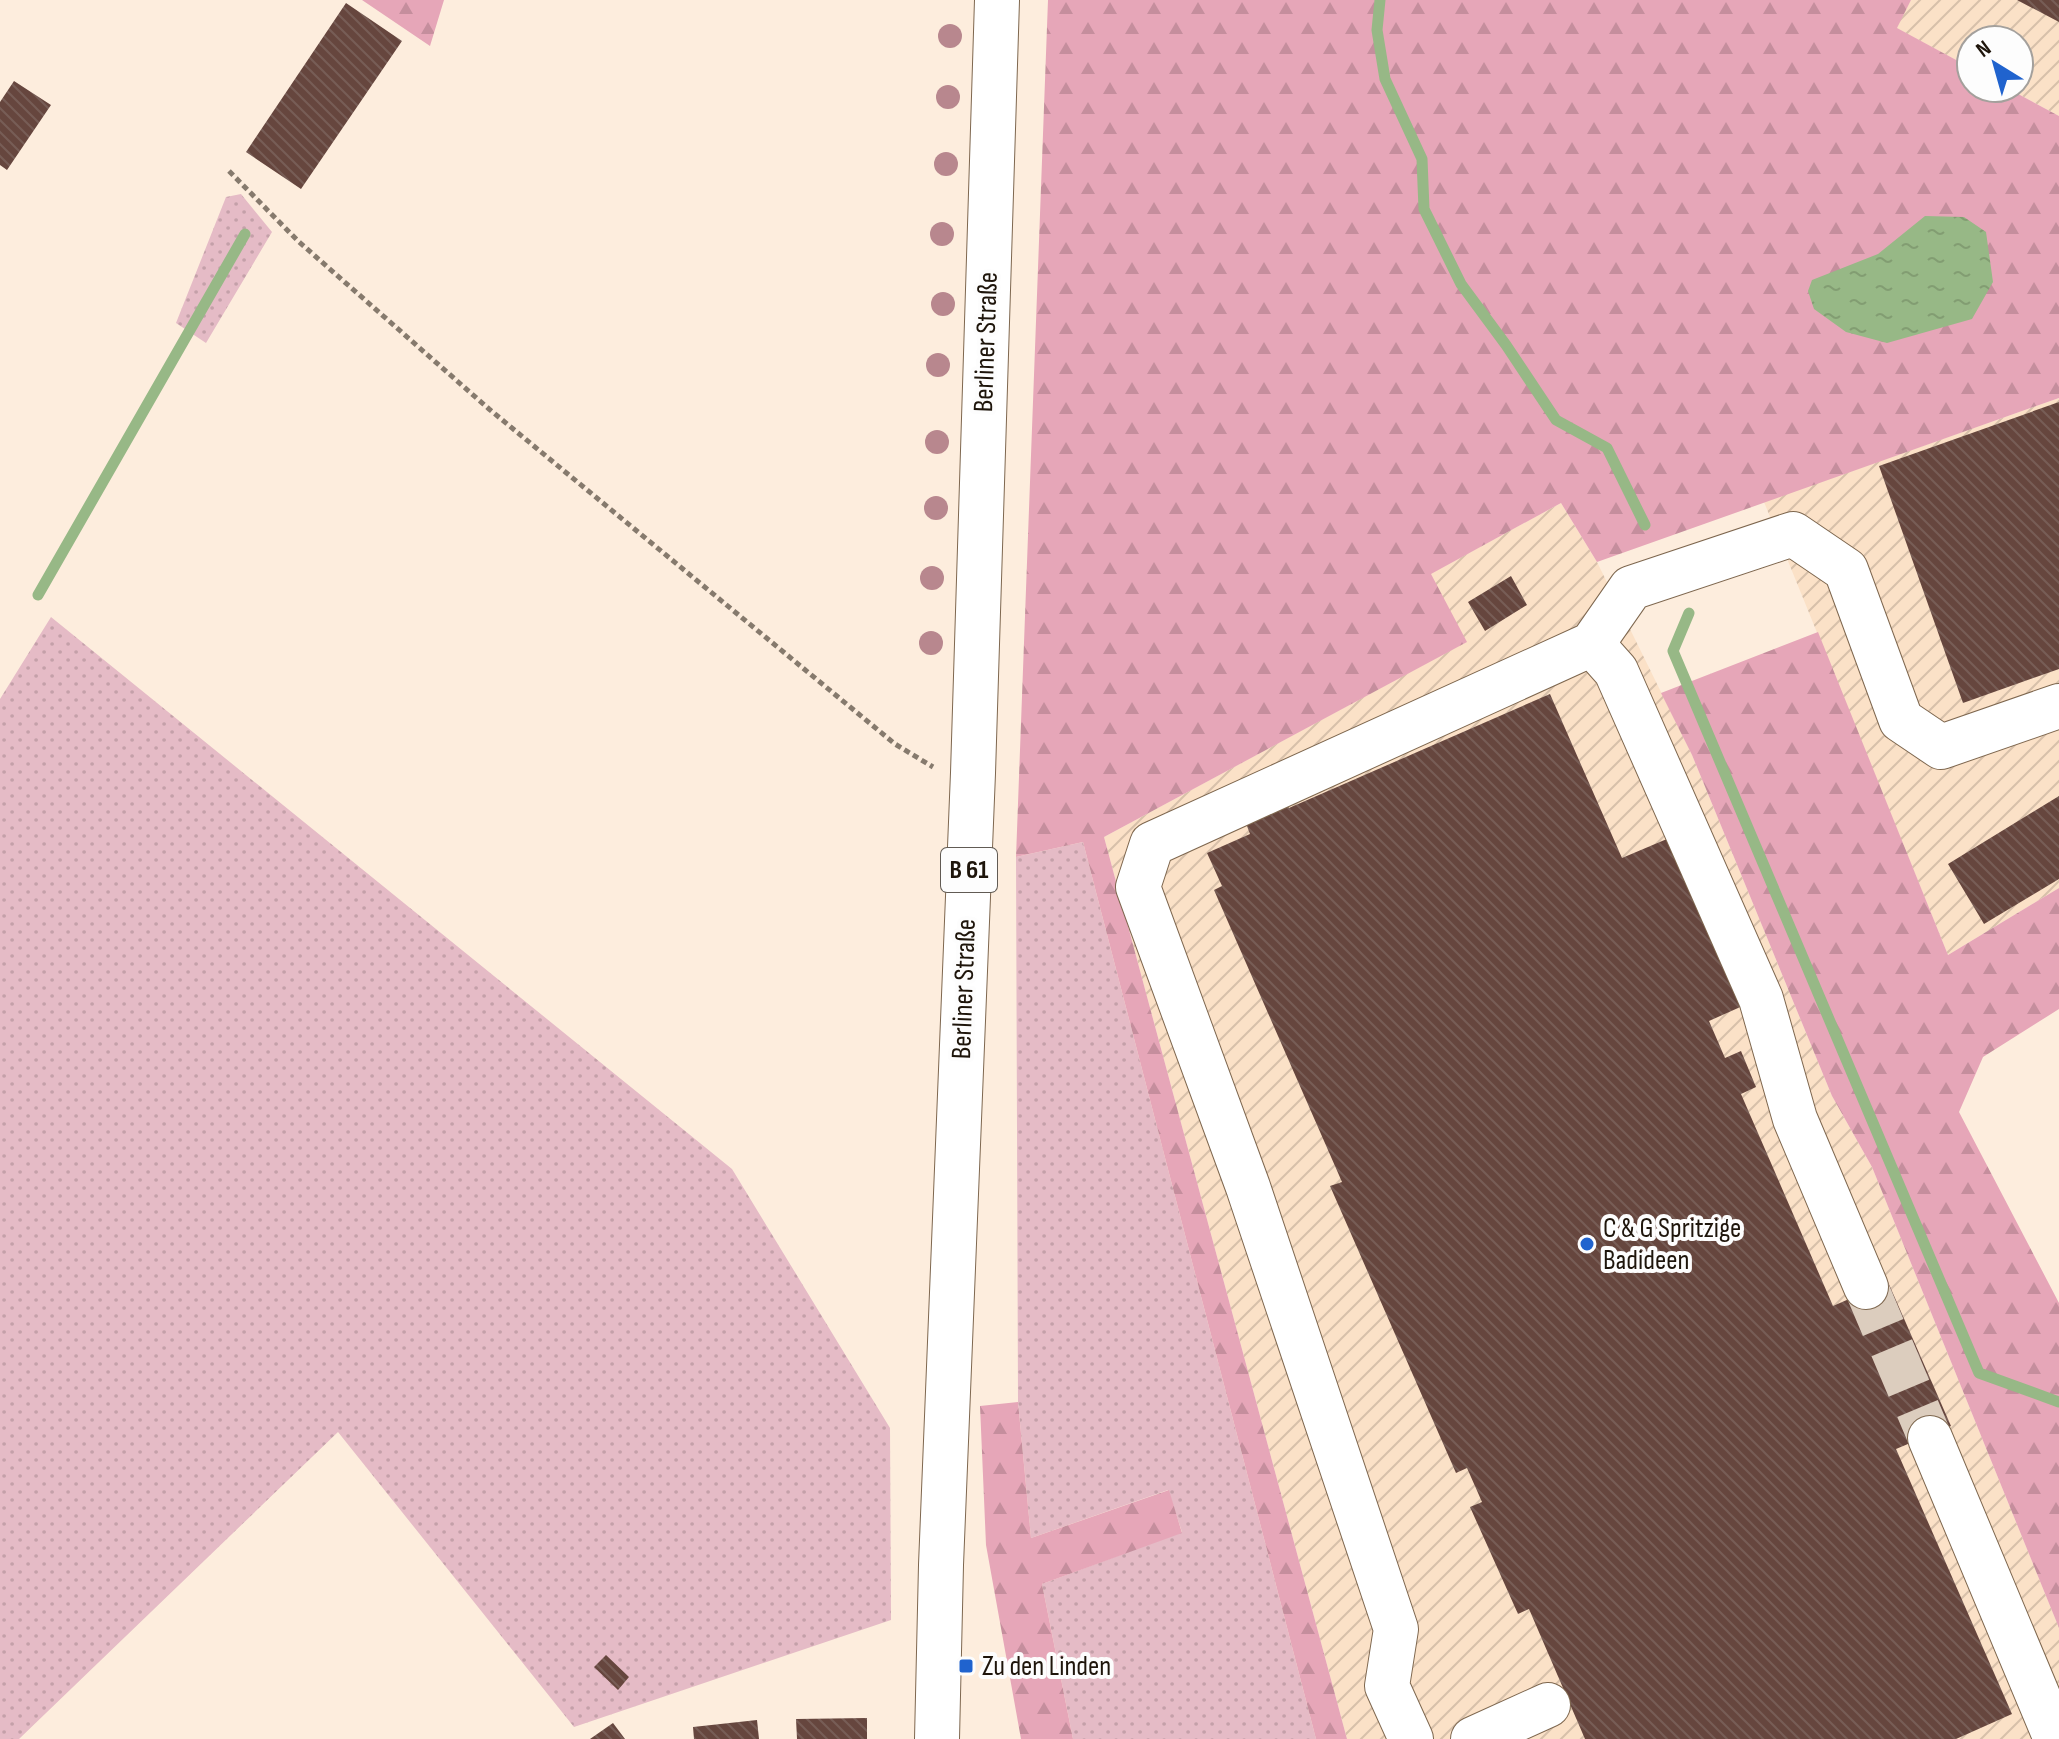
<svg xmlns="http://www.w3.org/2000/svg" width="2059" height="1739" viewBox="0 0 2059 1739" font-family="'Sofia Sans Condensed',sans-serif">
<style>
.industrial{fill:url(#industrial-furrows)}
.green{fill:url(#green-dots)}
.forest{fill:url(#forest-firs)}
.water{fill:url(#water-ripples)}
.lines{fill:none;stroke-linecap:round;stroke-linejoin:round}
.stream{stroke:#97b886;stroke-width:11}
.building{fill:url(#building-back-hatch)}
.minor-tunnel{stroke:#dccdbe;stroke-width:44;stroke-dasharray:44 22;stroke-linecap:butt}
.minor-casing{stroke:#7e674f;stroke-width:46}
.major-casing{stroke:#7e674f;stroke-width:46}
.path{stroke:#867a6d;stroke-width:5;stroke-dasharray:6 4;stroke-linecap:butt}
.minor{stroke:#fff;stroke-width:44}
.major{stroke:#fff;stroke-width:44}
.tree{fill:#b8878e}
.poi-dot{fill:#2063ce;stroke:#fdfdfd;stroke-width:3}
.labels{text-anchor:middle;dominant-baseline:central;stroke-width:8;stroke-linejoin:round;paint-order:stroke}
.shield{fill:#fdfdfd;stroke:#615b54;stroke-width:2}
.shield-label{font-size:26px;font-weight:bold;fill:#1e150b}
.street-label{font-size:28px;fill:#1e150b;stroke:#fdfdfd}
.poi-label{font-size:28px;fill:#1e150b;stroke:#fdfdfd;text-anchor:start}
</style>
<defs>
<pattern id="industrial-furrows" width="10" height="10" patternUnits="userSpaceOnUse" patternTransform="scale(2)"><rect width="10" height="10" fill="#fbe1c7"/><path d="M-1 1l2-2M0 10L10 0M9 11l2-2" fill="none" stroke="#d7c0aa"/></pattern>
<pattern id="green-dots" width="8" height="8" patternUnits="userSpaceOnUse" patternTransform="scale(2)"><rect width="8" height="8" fill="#e5bbc6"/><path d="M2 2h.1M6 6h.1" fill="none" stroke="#c4a0a9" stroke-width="1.8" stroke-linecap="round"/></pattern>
<pattern id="forest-firs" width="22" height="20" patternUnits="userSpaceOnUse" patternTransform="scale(2)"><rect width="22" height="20" fill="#e6a6b8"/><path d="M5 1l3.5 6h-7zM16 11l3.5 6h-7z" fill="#c58e9d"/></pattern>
<pattern id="water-ripples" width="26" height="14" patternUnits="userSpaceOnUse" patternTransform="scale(2)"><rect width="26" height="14" fill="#97b886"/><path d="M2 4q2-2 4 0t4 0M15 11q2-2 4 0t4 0" fill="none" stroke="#829d72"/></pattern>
<pattern id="building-back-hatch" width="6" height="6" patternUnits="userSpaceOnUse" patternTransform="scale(2)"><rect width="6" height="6" fill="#66463e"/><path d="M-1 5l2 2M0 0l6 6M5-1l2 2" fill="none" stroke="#775d56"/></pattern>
</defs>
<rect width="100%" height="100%" fill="#fdeddd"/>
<path class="industrial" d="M1911 0H2059V116L2007 88H2019V40H1971V68L1896 28Z
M2059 398V888L1948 955 1764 502Z
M1561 503 1597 562 1692 755 1832 1096 1872 1167 2059 1628V1739H1347L1104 837 1466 642 1430 574Z"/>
<path class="green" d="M241 194 272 232 206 343 176 323 226 197Z
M51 617 732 1169 890 1428 891 1620 574 1727 338 1432 19 1739H0V699Z
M1083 842 1316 1739H1073L1042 1584 1182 1532 1168 1490 1031 1538 1018 1402 1016 857Z"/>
<path class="forest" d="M362 0H444L430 46Z
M1048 0H1911L1897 28 1971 68V88H2007L2059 116V398L1597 562 1561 503 1431 574 1467 642 1104 837 1347 1739H1316L1083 842 1016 857Z
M1818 632 1948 955 2059 888V1009L1983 1057 1959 1112 2059 1303V1628L1872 1167 1832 1096 1692 755 1661 693Z
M1018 1402 1031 1538 1169 1490 1182 1533 1042 1584 1073 1739H1021L986 1545 980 1406Z"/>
<path class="water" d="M1925 216 1964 217 1986 232 1993 282 1972 319 1887 343 1846 332 1814 309 1808 291 1812 280 1878 254Z"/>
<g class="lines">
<path class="stream" d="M1380 0 1377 30 1385 79 1422 159 1424 209 1461 284 1506 345 1556 420 1607 448 1645 525
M38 595 245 234
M1689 613 1673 651 1979 1373 2059 1402"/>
</g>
<path class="building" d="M2017 0H2059V22Z
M346 3 402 41 301 189 246 152Z
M14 81 51 105 7 170 0 165V102Z
M2059 402V669L1963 703 1879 466Z
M1511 576 1527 605 1485 631 1468 602Z
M1550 694 1622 858 1674 836 1747 1004 1709 1021 1725 1058 1741 1051 1756 1087 1741 1094 1833 1306 1888 1282 1951 1426 1896 1449 2012 1714 1956 1739H1585L1529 1609 1518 1614 1470 1507 1482 1502 1467 1468 1456 1473 1330 1186 1342 1182 1214 890 1222 886 1207 853 1250 834 1241 810 1282 793 1289 808Z
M2059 796V879L1984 924 1948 864Z
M606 1655 629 1677 618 1690 594 1667Z
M867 1718V1739H797L796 1719Z
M757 1720 759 1739H694L693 1727Z
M613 1723 625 1739H590Z"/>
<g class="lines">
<path class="minor-tunnel" d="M1866 1287 1930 1438"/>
<defs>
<path id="minor" d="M1592 644 1631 588 1793 534 1846 570 1901 720 1941 747 2059 706
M1930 1438 2056 1739
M1411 1739 1387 1686 1396 1629 1248 1187 1138 887 1152 844 1592 644 1616 671 1761 999 1795 1119 1866 1287
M1473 1739 1548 1705"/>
<path id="major" d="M937 1739 941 1565 973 773 997 0"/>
</defs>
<use href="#minor" class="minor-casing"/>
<use href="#major" class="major-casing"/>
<path class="path" d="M229 171 298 241 489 409 895 744 933 767"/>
<use href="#minor" class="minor"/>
<use href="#major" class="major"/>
</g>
<g class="tree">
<circle cx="950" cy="36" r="12"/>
<circle cx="948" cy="97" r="12"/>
<circle cx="946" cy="164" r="12"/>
<circle cx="942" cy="234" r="12"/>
<circle cx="943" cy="304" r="12"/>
<circle cx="938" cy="365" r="12"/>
<circle cx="937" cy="442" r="12"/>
<circle cx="936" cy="508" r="12"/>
<circle cx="932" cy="578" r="12"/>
<circle cx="931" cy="643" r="12"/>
</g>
<g class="poi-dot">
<circle cx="1587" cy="1244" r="8"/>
<rect x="958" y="1658" width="16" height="16" rx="4"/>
</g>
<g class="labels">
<rect class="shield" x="941" y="848" width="56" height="44" rx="6"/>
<g class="shield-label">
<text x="969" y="870">B 61</text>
</g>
<g class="street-label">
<text transform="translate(986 342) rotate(-88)">Berliner Straße</text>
<text transform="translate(964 989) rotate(-88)">Berliner Straße</text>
</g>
<g class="poi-label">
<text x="1603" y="1228">C &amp; G Spritzige<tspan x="1603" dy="32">Badideen</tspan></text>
<text x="982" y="1666">Zu den Linden</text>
</g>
</g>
<g transform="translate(1995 64) rotate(323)"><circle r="38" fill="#fdfdfd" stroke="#a4a09c" stroke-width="2"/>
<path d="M0-6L14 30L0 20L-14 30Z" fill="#2063ce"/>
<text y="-12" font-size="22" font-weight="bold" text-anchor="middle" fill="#1e150b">N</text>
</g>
</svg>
